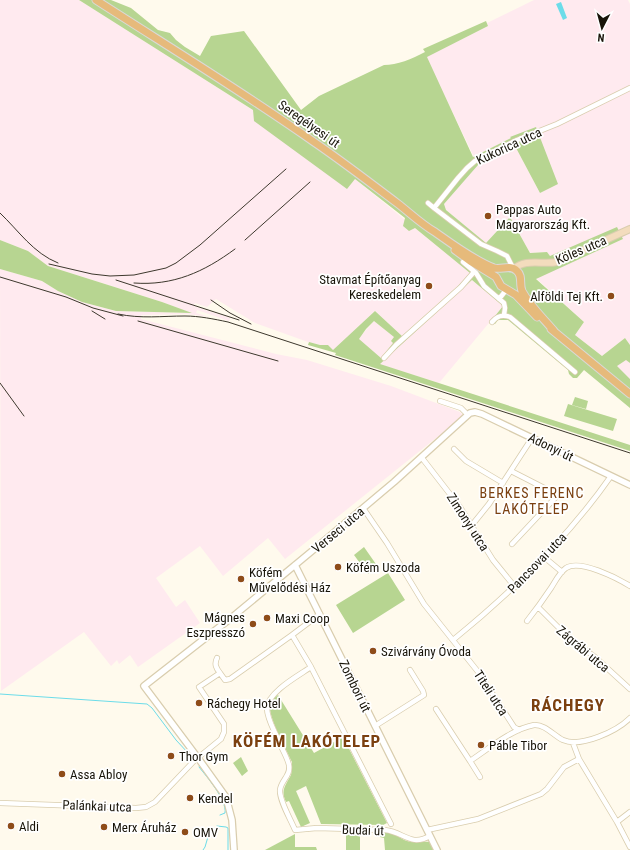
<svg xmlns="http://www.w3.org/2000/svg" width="630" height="850" viewBox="0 0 630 850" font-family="'Roboto Condensed',sans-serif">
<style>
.industrial{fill:#ffeaef}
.green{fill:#b7d591;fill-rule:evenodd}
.water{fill:#6cdce9}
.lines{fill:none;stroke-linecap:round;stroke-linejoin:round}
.stream{stroke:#6cdce9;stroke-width:1}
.minor-casing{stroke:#d9cdae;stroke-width:6}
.tertiary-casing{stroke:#d9cdae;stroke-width:8}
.secondary-casing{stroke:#d9cdae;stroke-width:8}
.primary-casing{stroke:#dad9d8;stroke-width:9}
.minor{stroke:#fff;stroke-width:4.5}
.tertiary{stroke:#fff;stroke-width:5.5}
.secondary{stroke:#f3dcbd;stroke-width:6}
.primary{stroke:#e6ba7b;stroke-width:7}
.rail{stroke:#3d382d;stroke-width:1}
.poi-dot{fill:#8e4c19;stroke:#fff;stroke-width:1.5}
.labels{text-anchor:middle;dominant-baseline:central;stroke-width:3.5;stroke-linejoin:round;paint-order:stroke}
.street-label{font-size:13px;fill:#181409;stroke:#fff}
.poi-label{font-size:13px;fill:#181409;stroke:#fff;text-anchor:start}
.neighbourhood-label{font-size:14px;letter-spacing:1px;fill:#7b4010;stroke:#fff}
.district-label{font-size:17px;font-weight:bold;letter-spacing:1px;fill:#7b4010;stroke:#fff}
</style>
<rect width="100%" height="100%" fill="#fffaed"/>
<path class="industrial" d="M0 0H79L253 110 347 188 355 179 470 273 458 286 402 336 375 311 333 351 328 345H320L308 342 255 323 216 299 207 307 195 303 194 306 230 318 229 321 197 310 196 313 210 317 187 314 141 315V319L276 354 307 360 391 386 460 412 463 415 461 418 285 559 268 538 223 576 200 546 156 578 176 607 185 600 200 623 138 667 130 655 119 664 117 660 111 666 84 632 1 691 0 269 42 281 58 291 82 302 116 311 191 313 162 302 48 266 28 251 0 240Z
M534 0H628L630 4V345L625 338 602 356 575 335 584 322 536 278 623 239 550 256 547 252 530 253 510 217 486 243 446 210 444 204 478 164 515 146 540 193 557 183 510 137 511 138 474 157 426 57 488 26 487 23Z
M472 280 503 306 439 383 379 364Z
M374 321 395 337 393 343 381 358 358 339Z
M626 359 630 363V379L616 366Z"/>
<path class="green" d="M79 0H111L131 8 158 30 170 33 176 40 185 47 200 56 211 36 244 31 301 110 319 96 384 65C397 65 412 59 425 52L423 49 486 21 488 26 427 57 473 157 511 138 510 137 536 127 558 184 540 193 515 146 478 165 444 204 446 210 486 243 510 217 530 253 547 252 550 256 617 227 623 239 536 279 584 322 575 335 602 356 625 338 630 345V363L626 360 617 366 630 379V408L584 370 577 378H573L569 374 568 370 508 320H498L495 324 491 321 503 306 472 280 380 364 630 445V451L335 355 336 353 308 345 309 342 320 345H328L333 350 375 311 402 336 458 286 470 273 415 228 409 231 403 226 405 218 355 179 347 189 254 121 253 110ZM374 321 394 337 391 341 393 343 381 358 359 339 366 329Z
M0 240 28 251 48 266 162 302 192 313 116 311 82 302 58 291 42 281 0 269Z
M575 397 588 401 586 409 572 405Z
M568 404 617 419 613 431 564 416Z
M364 547 378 567 368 574 354 555Z
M388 573 405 600 353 633 336 605Z
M278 695 314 753 343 737 387 823 383 825 321 824 306 786 296 791 310 823 301 827 289 801 286 802C280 790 286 785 291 775 292 771 292 766 292 762 286 749 270 720 270 708 270 701 274 698 278 695Z
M241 757 248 771 242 776 233 763Z
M346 832H356L360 837V850H346Z
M383 832C393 831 399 838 407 841 414 843 423 841 430 842L434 850H385L384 838 380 837V836Z
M295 834V847H316L317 850H265Z"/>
<path class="water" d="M561 2 567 18 563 20 556 4Z"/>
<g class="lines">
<path class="stream" d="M0 694 147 704 152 708 176 740 189 754
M199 767C207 777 227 800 225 813L220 815
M217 826 226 827 228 828V850
M203 850 205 847 210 830"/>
<defs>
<path id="minor" d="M428 203 434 208
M463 262 476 273 484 286 504 303 505 308 504 315
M513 268 507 256 497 251 481 244 434 208 458 178 467 168 475 161 517 140 557 124 630 88
M499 299 507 289
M492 322C497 316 502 314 510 317L575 372
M384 358 396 345 461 287 474 272
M440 401 461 408 468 415
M454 449 466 461 503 483
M422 458 460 507 493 560 515 587
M511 471 556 494V497L512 544
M363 508 387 543 424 604 479 673 514 727 519 730
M472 525 489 504 532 438
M544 557 562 572
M538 607 566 635 596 658 630 689
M527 621C535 611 543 600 551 588 555 582 559 573 566 568 580 559 617 578 630 586
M292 635 320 614
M453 640C512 592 567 539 611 476
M217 658C214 664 216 668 220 673
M311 667 391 824
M436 709 470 761
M375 726 424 695 423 691 410 670
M573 743 579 759 617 822 630 847
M480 777 470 761C488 749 512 729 534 725 545 724 554 736 563 740 581 748 617 731 630 718
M0 803 136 808 146 807 155 802 194 761 221 739 224 732V724L199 687 220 673 225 680 230 679 292 635 311 667C298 676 268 692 267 708 267 718 273 728 277 737 280 746 287 756 289 765 291 776 281 780 280 790 279 800 291 820 295 830L317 828 385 830C404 832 410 847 430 836
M617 822 630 812
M427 830 478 819 541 794 547 789 564 767 579 759"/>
<path id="tertiary" d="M295 565 437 850
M234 850 232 820 226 797 198 758 144 686 231 618 312 551 394 482 470 413 475 412 482 414 630 485"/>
<path id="secondary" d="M514 269C525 258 543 265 557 262L630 229"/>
<path id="primary" d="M96 0C169 47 243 92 314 142 342 161 369 182 397 203 409 212 421 224 435 232 452 244 475 261 494 268 502 270 511 264 517 271 523 276 519 284 522 291 530 306 543 318 554 331
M455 250 470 261 496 277 501 286 516 295 537 317
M551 329 630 394"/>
</defs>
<use href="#minor" class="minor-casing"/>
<use href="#tertiary" class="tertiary-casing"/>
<use href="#secondary" class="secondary-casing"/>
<use href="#primary" class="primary-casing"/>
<use href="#minor" class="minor"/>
<use href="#tertiary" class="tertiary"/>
<use href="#secondary" class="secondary"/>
<use href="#primary" class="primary"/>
<path class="rail" d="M0 213C19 231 33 253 58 263
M245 240 310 182
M49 264 92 274 110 276 134 275 166 268 176 263 200 245 286 169
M0 277 66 297 93 308 123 316
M116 280 239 320
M134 283C173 286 204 272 235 249
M211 300 230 313 251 324
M92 311 105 319
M118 314C141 319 162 316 185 316 199 316 214 319 228 322L630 453
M138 321 278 361
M0 383 24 416"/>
</g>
<g class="poi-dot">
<circle cx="488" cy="216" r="4"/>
<circle cx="429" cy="286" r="4"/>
<circle cx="611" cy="296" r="4"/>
<circle cx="338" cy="567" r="4"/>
<circle cx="241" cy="579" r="4"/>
<circle cx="267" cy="618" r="4"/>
<circle cx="253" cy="624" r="4"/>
<circle cx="373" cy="651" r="4"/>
<circle cx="199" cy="703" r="4"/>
<circle cx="481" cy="745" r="4"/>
<circle cx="171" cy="756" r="4"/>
<circle cx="62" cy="774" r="4"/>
<circle cx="190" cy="798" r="4"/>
<circle cx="11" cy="826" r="4"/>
<circle cx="104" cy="827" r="4"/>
<circle cx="185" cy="832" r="4"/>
</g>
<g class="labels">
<g class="street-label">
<text transform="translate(309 124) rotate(35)">Seregélyesi út</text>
<text transform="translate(509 146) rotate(-25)">Kukorica utca</text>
<text transform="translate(581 250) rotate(-23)">Köles utca</text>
<text transform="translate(551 447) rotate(26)">Adonyi út</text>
<text transform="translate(468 522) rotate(57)">Zimonyi utca</text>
<text transform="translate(338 530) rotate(-40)">Verseci utca</text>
<text transform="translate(537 563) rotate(-46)">Pancsovai utca</text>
<text transform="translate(583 649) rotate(40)">Zágrábi utca</text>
<text transform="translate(355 686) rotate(64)">Zombori út</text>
<text transform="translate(491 693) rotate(57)">Titeli utca</text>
<text transform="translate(97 806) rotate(2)">Palánkai utca</text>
<text transform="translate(363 830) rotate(2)">Budai út</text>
</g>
<g class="poi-label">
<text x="496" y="209">Pappas Auto<tspan x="496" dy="15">Magyarország Kft.</tspan></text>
<text x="421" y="279" text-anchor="end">Stavmat Építőanyag<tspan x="421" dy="15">Kereskedelem</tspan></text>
<text x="603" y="296" text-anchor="end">Alföldi Tej Kft.</text>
<text x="346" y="567">Köfém Uszoda</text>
<text x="249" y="572">Köfém<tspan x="249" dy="15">Művelődési Ház</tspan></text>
<text x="245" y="617" text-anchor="end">Mágnes<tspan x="245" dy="15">Eszpresszó</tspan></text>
<text x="275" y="618">Maxi Coop</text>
<text x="381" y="651">Szivárvány Óvoda</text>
<text x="207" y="703">Ráchegy Hotel</text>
<text x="489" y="745">Páble Tibor</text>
<text x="179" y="756">Thor Gym</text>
<text x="70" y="774">Assa Abloy</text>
<text x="198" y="798">Kendel</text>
<text x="19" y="826">Aldi</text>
<text x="112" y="827">Merx Áruház</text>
<text x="193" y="832">OMV</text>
</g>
<g class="neighbourhood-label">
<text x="532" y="493">BERKES FERENC<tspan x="532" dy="16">LAKÓTELEP</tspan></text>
</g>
<g class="district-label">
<text x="568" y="705">RÁCHEGY</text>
<text x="307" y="741">KÖFÉM LAKÓTELEP</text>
</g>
</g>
<g transform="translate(602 28) rotate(186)" stroke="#ffffff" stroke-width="3" paint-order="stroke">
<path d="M0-3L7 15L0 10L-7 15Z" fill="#181409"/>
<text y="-6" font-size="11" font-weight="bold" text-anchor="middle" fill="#181409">N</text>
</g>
</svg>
